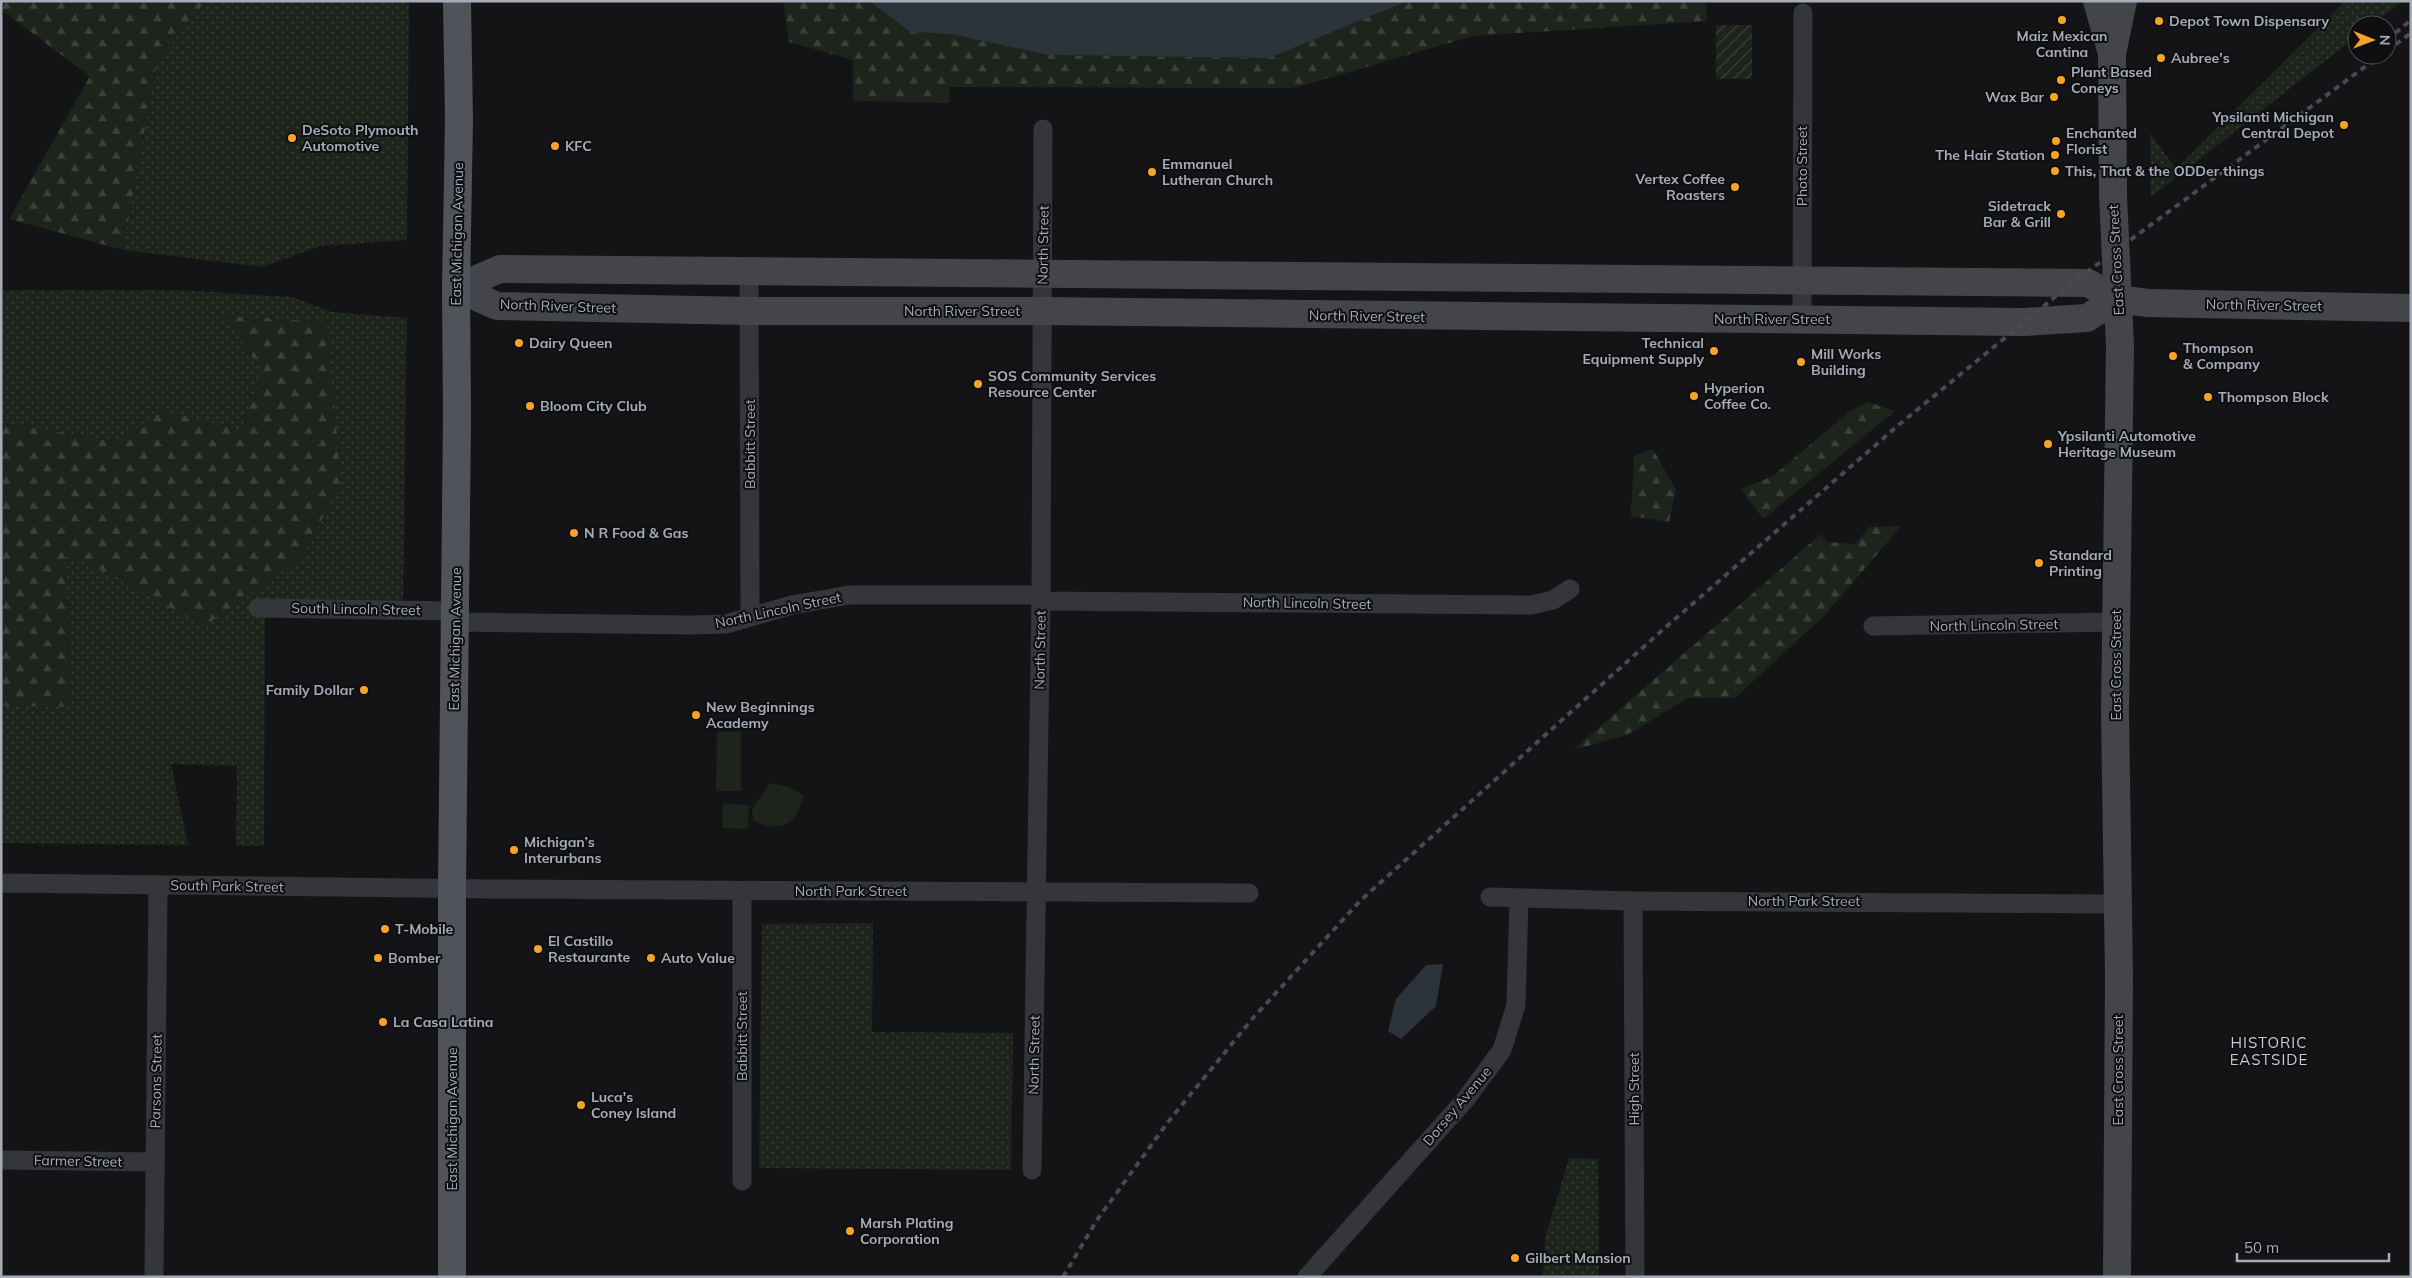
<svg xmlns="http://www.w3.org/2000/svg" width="2412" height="1278" viewBox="0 0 2412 1278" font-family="Mulish,sans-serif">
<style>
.grass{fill:url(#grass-dots)}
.forest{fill:url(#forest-firs)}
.park{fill:#1c241c}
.garden{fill:url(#garden-furrows)}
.water{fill:#2a343a}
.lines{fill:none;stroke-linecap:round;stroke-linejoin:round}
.street{stroke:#35363b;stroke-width:19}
.secondary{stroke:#43454b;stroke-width:28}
.primary{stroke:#51535a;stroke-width:28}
.rail{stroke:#484a50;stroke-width:4;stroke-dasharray:6 5;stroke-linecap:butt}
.poi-dot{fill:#f9a429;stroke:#0f0f11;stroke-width:2}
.labels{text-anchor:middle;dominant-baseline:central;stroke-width:4;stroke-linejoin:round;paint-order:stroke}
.poi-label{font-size:14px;font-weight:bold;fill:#a5acb7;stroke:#0f0f11;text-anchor:start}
.street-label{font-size:14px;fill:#a5acb7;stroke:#0f0f11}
.neighbourhood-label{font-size:15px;letter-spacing:1px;fill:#c6cad3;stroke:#0f0f11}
</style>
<defs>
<pattern id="grass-dots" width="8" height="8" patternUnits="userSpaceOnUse" patternTransform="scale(1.25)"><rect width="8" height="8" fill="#1c241c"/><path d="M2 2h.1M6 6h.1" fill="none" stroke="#3a413b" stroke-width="1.8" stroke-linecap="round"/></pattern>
<pattern id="forest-firs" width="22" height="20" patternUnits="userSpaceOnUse" patternTransform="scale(1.25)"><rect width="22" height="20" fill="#1c241c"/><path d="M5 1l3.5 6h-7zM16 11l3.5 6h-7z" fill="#3a413b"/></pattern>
<pattern id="garden-furrows" width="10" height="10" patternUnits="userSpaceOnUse" patternTransform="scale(1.25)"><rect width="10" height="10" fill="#1c241c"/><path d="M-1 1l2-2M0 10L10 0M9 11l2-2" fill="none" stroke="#3a413b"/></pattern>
</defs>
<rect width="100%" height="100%" fill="#141416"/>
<path class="grass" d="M206 1H409L407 240 321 246 262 267 123 250 157 61Z
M2345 1H2403L2371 25H2357V36L2151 197 2150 133 2176 169Z
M1 290H178L292 297 332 312 407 318 403 601 265 599 264 846H236L237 766 171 764 188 845 1 843V706L70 707 66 552 206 625 341 483 227 317 263 374 241 430 161 411 120 442 1 423Z
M873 923 872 1032 1013 1033 1011 1170 759 1168 762 924Z
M1569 1158 1598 1159 1599 1277H1543L1545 1238Z"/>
<path class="forest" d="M1 1H206L157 61 123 250 9 219 90 76 1 10Z
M783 1H869L910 32 951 34 1048 55 1269 58 1408 1H1706L1707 21 1473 36 1294 88 950 87 949 103 853 101V60L789 42Z
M226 316 327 322 341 483 301 559 205 626 66 552 70 707 1 706V423L119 442 161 410 241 430 263 374Z
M1868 402 1895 411 1763 519 1741 489 1773 476 1849 412Z
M1653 449 1676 490 1669 522 1631 516 1634 456Z
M1901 526 1826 614 1735 698H1688L1627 735 1573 750 1821 534 1828 542 1855 544 1869 527Z"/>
<path class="park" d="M717 732H741V791H716Z
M770 783 789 787 803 795C799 824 779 835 753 820L752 809Z
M723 804 749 805 748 829 722 828Z"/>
<path class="garden" d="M1716 25H1752V79H1716Z"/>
<path class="water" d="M869 1H1408L1269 58 1048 55 951 34 910 32Z
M1443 964 1436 1006 1401 1039 1388 1031 1396 999 1426 965Z"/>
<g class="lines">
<path class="street" d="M749 272 750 617
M1802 319 1803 13
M1041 601 1531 605 1553 600 1570 589
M258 608 455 611
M455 622 691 625 726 624 792 605 849 595H1041
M1873 626 2116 622
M1 883 493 889 1249 893
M742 891V1181
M1490 897 1633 901 2117 904
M1633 901 1635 1277
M1 1160 155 1162
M1032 1170 1041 595 1043 129
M154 1277 158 886
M1307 1277 1465 1100 1502 1050 1516 1005 1519 898"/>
<path class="secondary" d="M2097 1 2111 50
M456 288 500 269 2088 283 2117 299 2148 303 2411 308
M456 288 497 306 749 311H1042L2024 322 2087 318 2117 299
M2117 1277 2119 977 2115 712 2120 345 2113 196 2112 54 2123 1"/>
<path class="primary" d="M452 1277V888L457 417 456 288 459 120 457 1"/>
<path class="rail" d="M2387 40 2411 20
M2387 51 2411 33
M1063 1277 1097 1220 1168 1122 1253 1018 1361 900 1667 626 1901 423 2072 283 2381 55"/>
</g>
<g class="poi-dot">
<circle cx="2062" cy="20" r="5"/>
<circle cx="2159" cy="21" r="5"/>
<circle cx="2161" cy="58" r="5"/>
<circle cx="2061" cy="80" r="5"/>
<circle cx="2054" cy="97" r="5"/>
<circle cx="2344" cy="125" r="5"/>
<circle cx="292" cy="138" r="5"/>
<circle cx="2056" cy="141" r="5"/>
<circle cx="555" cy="146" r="5"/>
<circle cx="2055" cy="155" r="5"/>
<circle cx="2055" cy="171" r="5"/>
<circle cx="1152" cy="172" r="5"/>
<circle cx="1735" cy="187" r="5"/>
<circle cx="2061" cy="214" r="5"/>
<circle cx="519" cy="343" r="5"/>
<circle cx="1714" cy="351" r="5"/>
<circle cx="2173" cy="356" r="5"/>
<circle cx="1801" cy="362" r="5"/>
<circle cx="978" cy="384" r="5"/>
<circle cx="1694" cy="396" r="5"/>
<circle cx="2208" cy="397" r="5"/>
<circle cx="530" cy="406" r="5"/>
<circle cx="2048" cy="444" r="5"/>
<circle cx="574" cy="533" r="5"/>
<circle cx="2039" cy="563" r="5"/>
<circle cx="364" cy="690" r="5"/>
<circle cx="696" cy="715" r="5"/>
<circle cx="514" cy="850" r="5"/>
<circle cx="385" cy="929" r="5"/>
<circle cx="538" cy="949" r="5"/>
<circle cx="378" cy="958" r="5"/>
<circle cx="651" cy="958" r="5"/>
<circle cx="383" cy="1022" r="5"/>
<circle cx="581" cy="1105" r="5"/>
<circle cx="850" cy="1231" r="5"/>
<circle cx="1515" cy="1258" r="5"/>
</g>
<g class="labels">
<g class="poi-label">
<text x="2169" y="21">Depot Town Dispensary</text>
<text x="2062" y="36" text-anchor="middle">Maiz Mexican<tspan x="2062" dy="16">Cantina</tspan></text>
<text x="2171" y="58">Aubree's</text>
<text x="2071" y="72">Plant Based<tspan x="2071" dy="16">Coneys</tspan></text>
<text x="2044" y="97" text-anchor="end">Wax Bar</text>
<text x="2334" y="117" text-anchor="end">Ypsilanti Michigan<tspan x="2334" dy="16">Central Depot</tspan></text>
<text x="302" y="130">DeSoto Plymouth<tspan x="302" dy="16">Automotive</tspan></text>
<text x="2066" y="133">Enchanted<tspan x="2066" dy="16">Florist</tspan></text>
<text x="565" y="146">KFC</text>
<text x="2045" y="155" text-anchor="end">The Hair Station</text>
<text x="1162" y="164">Emmanuel<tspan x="1162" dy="16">Lutheran Church</tspan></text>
<text x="2065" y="171">This, That &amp; the ODDer things</text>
<text x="1725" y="179" text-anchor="end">Vertex Coffee<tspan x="1725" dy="16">Roasters</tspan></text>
<text x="2051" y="206" text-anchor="end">Sidetrack<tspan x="2051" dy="16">Bar &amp; Grill</tspan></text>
<text x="529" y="343">Dairy Queen</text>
<text x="1704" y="343" text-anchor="end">Technical<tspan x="1704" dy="16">Equipment Supply</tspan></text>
<text x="2183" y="348">Thompson<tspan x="2183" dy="16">&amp; Company</tspan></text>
<text x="1811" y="354">Mill Works<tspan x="1811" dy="16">Building</tspan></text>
<text x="988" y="376">SOS Community Services<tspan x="988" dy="16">Resource Center</tspan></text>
<text x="1704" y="388">Hyperion<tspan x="1704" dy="16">Coffee Co.</tspan></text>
<text x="2218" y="397">Thompson Block</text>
<text x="540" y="406">Bloom City Club</text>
<text x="2058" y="436">Ypsilanti Automotive<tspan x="2058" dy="16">Heritage Museum</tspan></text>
<text x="584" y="533">N R Food &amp; Gas</text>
<text x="2049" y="555">Standard<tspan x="2049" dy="16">Printing</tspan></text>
<text x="354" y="690" text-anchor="end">Family Dollar</text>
<text x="706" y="707">New Beginnings<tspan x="706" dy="16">Academy</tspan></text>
<text x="524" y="842">Michigan’s<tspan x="524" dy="16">Interurbans</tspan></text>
<text x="395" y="929">T-Mobile</text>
<text x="548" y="941">El Castillo<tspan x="548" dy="16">Restaurante</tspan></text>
<text x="388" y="958">Bomber</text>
<text x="661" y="958">Auto Value</text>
<text x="393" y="1022">La Casa Latina</text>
<text x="591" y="1097">Luca's<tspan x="591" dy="16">Coney Island</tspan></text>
<text x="860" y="1223">Marsh Plating<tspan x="860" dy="16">Corporation</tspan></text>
<text x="1525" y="1258">Gilbert Mansion</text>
</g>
<g class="street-label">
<text transform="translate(1802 166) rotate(-90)">Photo Street</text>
<text transform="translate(457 234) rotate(-89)">East Michigan Avenue</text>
<text transform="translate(1043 245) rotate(-89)">North Street</text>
<text transform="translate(2116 260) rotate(-93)">East Cross Street</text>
<text transform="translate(2264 305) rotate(1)">North River Street</text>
<text transform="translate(558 306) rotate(2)">North River Street</text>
<text x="962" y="311">North River Street</text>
<text transform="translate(1367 316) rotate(1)">North River Street</text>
<text x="1772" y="319">North River Street</text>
<text transform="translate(750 444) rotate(-90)">Babbitt Street</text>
<text transform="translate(1307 603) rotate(1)">North Lincoln Street</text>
<text transform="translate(356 609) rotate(1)">South Lincoln Street</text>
<text transform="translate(778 610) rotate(-12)">North Lincoln Street</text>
<text transform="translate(1994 625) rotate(-1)">North Lincoln Street</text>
<text transform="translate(455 639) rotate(-89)">East Michigan Avenue</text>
<text transform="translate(1040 650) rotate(-89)">North Street</text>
<text transform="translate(2116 665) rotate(-90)">East Cross Street</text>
<text transform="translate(227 886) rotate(1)">South Park Street</text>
<text x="851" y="891">North Park Street</text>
<text x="1804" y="901">North Park Street</text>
<text transform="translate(742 1036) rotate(-90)">Babbitt Street</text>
<text transform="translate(1034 1055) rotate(-89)">North Street</text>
<text transform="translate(2118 1070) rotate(-90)">East Cross Street</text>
<text transform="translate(156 1081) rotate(-89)">Parsons Street</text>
<text transform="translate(1634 1089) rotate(-90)">High Street</text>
<text transform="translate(1457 1106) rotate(-50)">Dorsey Avenue</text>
<text transform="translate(452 1119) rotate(-90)">East Michigan Avenue</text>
<text transform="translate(78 1161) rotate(1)">Farmer Street</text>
</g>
<g class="neighbourhood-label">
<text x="2269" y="1042">HISTORIC<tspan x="2269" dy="17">EASTSIDE</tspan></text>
</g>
</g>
<rect width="2412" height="1278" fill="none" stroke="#a5acb7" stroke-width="5"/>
<g transform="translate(2372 40) rotate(91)"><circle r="24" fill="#0f0f11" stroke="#4b4e53"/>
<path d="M0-4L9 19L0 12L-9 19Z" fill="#f9a429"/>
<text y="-8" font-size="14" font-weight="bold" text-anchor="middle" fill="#a5acb7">N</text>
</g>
<path d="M2237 1253v8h152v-8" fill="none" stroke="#a5acb7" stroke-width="2.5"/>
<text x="2244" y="1253" font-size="15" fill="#a5acb7" stroke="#0f0f11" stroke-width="4" paint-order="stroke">50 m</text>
</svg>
